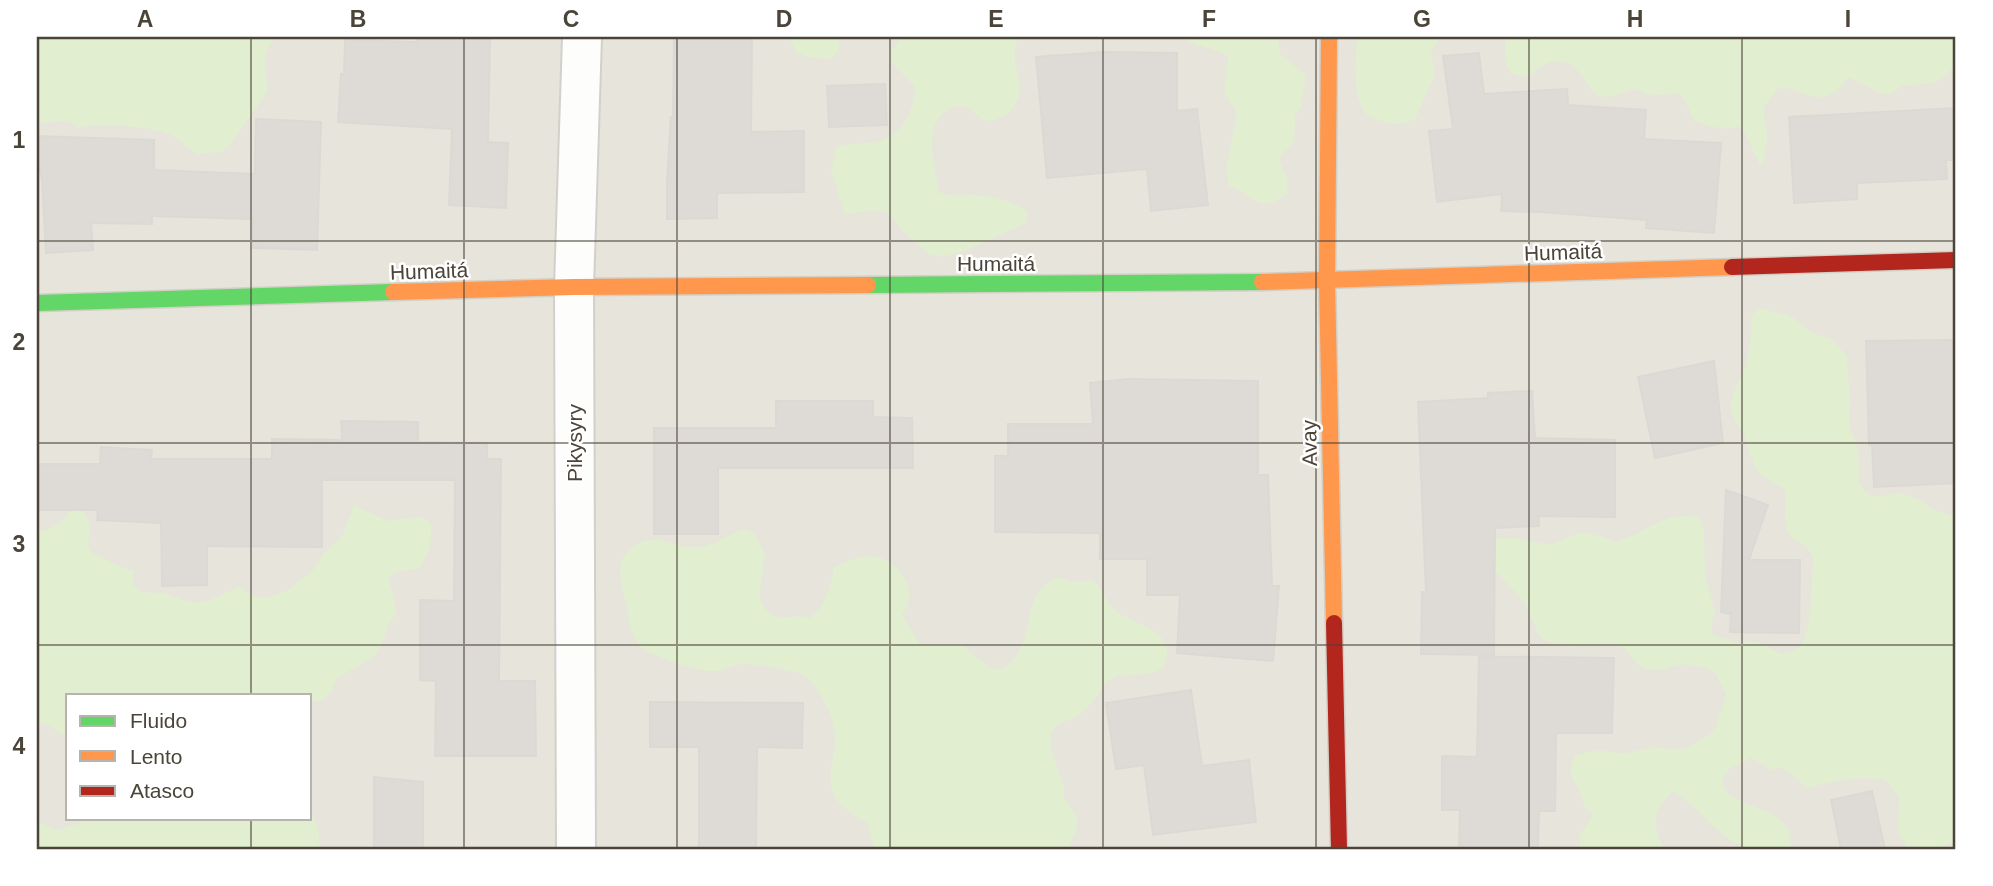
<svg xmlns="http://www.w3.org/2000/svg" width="1993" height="886" viewBox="0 0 1993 886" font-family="Arial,sans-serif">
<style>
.residential{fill:#e7e4dc;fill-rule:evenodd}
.green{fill:#e1eecf}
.building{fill:#dedbd6;stroke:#dcd9d4;stroke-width:2}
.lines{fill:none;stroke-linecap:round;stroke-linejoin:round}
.street-casing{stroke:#d2d0cb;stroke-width:42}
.fast-casing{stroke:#d3cfc5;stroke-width:19}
.slow-casing{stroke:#d3cfc5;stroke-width:19}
.jam-casing{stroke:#d3cfc5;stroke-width:19}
.street{stroke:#fdfdfc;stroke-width:38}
.fast{stroke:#63d668;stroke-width:16}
.slow{stroke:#ff974d;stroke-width:16}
.jam{stroke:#b3261e;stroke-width:16}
.grid{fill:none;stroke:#4b4439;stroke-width:2;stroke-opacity:0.55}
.labels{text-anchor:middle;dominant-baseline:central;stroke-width:5;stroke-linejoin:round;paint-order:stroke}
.street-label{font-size:21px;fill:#4b4439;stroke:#fff}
.neatline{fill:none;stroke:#4b4439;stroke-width:2.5}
.grid-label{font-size:23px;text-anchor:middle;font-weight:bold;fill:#4b4439}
</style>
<rect width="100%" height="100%" fill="#f4f2ee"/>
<path class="residential" d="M37 37H1956V849H37ZM68 695H310V818H68Z"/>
<path class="green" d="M37 37H274L266 52 264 64 268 87 264 97 230 145 221 152 198 154C188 149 181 140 171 135 153 126 98 122 79 128L69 121 37 123Z
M789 37H840L839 50 831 59 808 57 797 53Z
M899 37H1020C1004 57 1028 83 1016 104 1011 113 995 124 984 120 978 117 973 110 967 107 960 104 952 107 946 111 922 128 935 167 939 192 951 197 960 195 972 195 992 196 1011 200 1027 211L1026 223 963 252 940 257 929 254 903 231 889 213 878 210 845 214 831 170 836 148C851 141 865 145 880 141 904 134 914 109 915 87L892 63 891 51 898 43Z
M1183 37H1280L1278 43 1280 54 1306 75 1301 107 1295 117 1294 143 1285 150 1279 160 1288 181 1287 193C1259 217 1255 194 1229 186L1226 170 1237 113 1224 92 1228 57C1214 46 1197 49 1183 37Z
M1358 37H1440L1431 52 1435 75 1415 119C1404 124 1396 126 1384 122 1377 120 1370 118 1365 112 1352 96 1355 56 1358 37Z
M1505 37H1956V66L1935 83 1901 86 1892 94 1880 93 1848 77C1831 105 1813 99 1787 87L1776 90 1763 108C1766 128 1771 148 1760 166L1746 135 1739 126C1722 131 1710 127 1694 121L1685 100 1677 93C1660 95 1651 97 1636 89 1627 91 1614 97 1604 97 1586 96 1585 64 1559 61 1535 59 1539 84 1510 73L1506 63Z
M1759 308 1793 317 1810 332 1831 339 1847 356 1850 402 1849 426 1858 448 1859 483 1865 492 1875 497 1898 493 1910 496 1921 500 1930 508 1956 517V842L1933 849 1908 847C1894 834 1898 817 1900 799L1886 780C1859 775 1834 781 1807 788L1782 767 1771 770 1752 758 1731 768 1723 776C1723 779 1723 783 1724 787 1735 811 1798 805 1790 849 1777 849 1759 852 1747 848 1717 838 1699 806 1673 791 1668 797 1661 804 1658 810 1653 821 1657 840 1665 849H1580V835L1593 815 1584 806C1583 784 1561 779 1576 755L1598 750 1622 754 1654 747 1678 750 1689 747 1708 735 1716 727 1726 695 1716 674 1707 668 1684 664 1661 670H1650L1639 666 1624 648 1614 644 1569 647 1546 641 1538 634 1525 603 1494 569 1492 538H1515L1549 545 1581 532 1604 537 1615 542C1643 535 1671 506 1700 519L1704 530 1705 577 1715 612 1711 623 1713 635 1740 643 1751 641 1762 644 1782 654C1788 653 1797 651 1801 645 1812 631 1812 577 1813 557 1806 542 1797 544 1789 533 1782 522 1788 501 1784 488 1756 474 1755 471 1746 441 1743 428 1731 419 1731 406 1731 393 1740 382 1744 370 1750 352 1752 336 1751 316Z
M354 505 387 521 421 517 431 523C432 539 429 554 420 568L398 572 388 578 395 601 396 614 389 623 382 644 376 655 336 679 332 690 325 699 310 703V695H68V739L47 724 37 725V531C54 530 61 523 72 510L83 511C91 523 92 530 87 543L91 553 134 572 132 584 140 592 163 593 185 601 196 603 208 601 239 587 254 596 265 598 287 591 313 570 325 552 342 537Z
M743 529 754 533 765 554 760 588V599L765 609 775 616 786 618 798 616 810 618C827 604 831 587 834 567 847 561 862 554 878 557 901 563 920 594 902 614L919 643 929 646H963L989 667 999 670C1044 647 1012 596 1059 577L1071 582 1093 580C1102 589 1105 602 1115 610 1133 626 1181 629 1163 668L1152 673 1117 676 1107 681 1095 699 1080 715 1059 724 1051 732 1050 744 1064 787V798L1077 817 1076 829 1068 849H874L868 824C856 816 839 807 833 793 827 776 833 763 835 746 837 723 823 690 804 675 798 671 751 663 743 664 732 665 722 671 712 671 698 672 646 655 638 644 632 634 629 620 627 609 623 586 611 562 633 547 641 541 647 539 658 540 671 543 685 548 699 547 715 545 729 535 743 529Z
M310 810 318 827 320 849H37V822L58 830 81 823 84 818H310Z"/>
<path class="building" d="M417 37H490L488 142 508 143 506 208 449 205 452 129 338 122 341 74H344L345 40 417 42Z
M674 37H752L751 132 804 131V192L717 193V218L667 219V182L671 117H673Z
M1104 52 1177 53V111L1197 109 1208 205 1151 211 1147 169 1047 178 1036 57Z
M1479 53 1484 94 1567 89 1568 105 1646 110 1644 139 1721 143 1714 233 1646 228 1647 220 1540 212 1501 211 1502 194 1437 202 1429 131 1453 129 1443 56Z
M885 84 887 125 829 127 827 86Z
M1956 108V160H1946L1947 179 1857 183V199L1794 203 1789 117Z
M256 119 321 122 317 250 253 248V219L152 216V224L91 223 93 250 46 253 42 179 37 160V136L154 140V170L255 174Z
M1956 340V483L1874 487 1872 444 1869 445 1866 341Z
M1714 361 1723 443 1655 458 1638 377Z
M1129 379 1258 381V475H1268L1272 586H1279L1273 661 1177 653 1180 595H1147V559H1100V533L995 532V456H1008V424H1093L1090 383Z
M1532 391 1535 438 1615 440V517L1538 516 1539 526 1495 528 1494 655 1421 654 1422 592H1426L1418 402 1488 398V393Z
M776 401H873V417L912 418 913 468H718V534H654V428H776Z
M341 421 418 422V442L487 443V459H501L499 681H535L536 756H435L436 681 420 680V600L454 601 455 480H322V547L207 546V585L162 586 161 523 97 520 98 510H37V464H100L101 447 152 450 151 459H272V439L342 440Z
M1726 490 1768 505 1749 560H1800L1799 633 1730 632 1731 612 1730 614 1721 612Z
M1479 656 1614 658 1612 733H1556L1555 811H1539L1538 849H1459L1460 810H1442V756L1477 757Z
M1191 690 1202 766 1249 760 1256 822 1153 835 1144 765 1116 769 1106 703Z
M650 702 803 703 802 748 757 747 756 849H699V747H650Z
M374 777 423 782V849H374Z
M1872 791 1885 849H1841L1831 800Z"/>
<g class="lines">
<defs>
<path id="street" d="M576 849 574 287 582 37"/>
<path id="fast" d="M868 285 1262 282
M37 303 393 292"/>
<path id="slow" d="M1329 37 1327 281 1334 623
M1262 282 1732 267
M393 292 574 287 868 285"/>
<path id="jam" d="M1732 267 1956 260
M1334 623 1339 849"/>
</defs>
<use href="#street" class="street-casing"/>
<use href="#fast" class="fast-casing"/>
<use href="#slow" class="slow-casing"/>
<use href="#jam" class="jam-casing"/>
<use href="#street" class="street"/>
<use href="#fast" class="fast"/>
<use href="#slow" class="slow"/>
<use href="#jam" class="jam"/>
</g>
<path class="grid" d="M251 37V695M464 37V849M677 37V849M890 37V849M1103 37V849M1316 37V849M1529 37V849M1742 37V849M37 241H1956M37 443H1956M37 645H1956M251 818V849"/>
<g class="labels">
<g class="street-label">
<text transform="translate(1563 252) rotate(-2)">Humaitá</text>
<text x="996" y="263">Humaitá</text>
<text transform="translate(429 271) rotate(-2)">Humaitá</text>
<text transform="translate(574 443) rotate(-90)">Pikysyry</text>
<text transform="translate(1309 443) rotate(-91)">Avay</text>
</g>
</g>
<rect width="1993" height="886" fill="none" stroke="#ffffff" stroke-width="77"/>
<rect x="66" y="694" width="245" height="126" fill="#ffffff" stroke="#b7b4b0" stroke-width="2"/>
<rect x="80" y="716" width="35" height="10" fill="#63d668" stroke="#b7b4b0" stroke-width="2"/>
<text x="130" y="728" font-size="21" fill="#4b4439">Fluido</text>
<rect x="80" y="751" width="35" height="10" fill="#ff974d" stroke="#b7b4b0" stroke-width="2"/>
<text x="130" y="764" font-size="21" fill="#4b4439">Lento</text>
<rect x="80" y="786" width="35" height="10" fill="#b3261e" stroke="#b7b4b0" stroke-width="2"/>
<text x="130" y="798" font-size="21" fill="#4b4439">Atasco</text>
<rect x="38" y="38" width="1916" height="810" class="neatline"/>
<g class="grid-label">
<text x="145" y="27">A</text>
<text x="358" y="27">B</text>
<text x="571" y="27">C</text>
<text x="784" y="27">D</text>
<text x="996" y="27">E</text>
<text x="1209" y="27">F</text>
<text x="1422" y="27">G</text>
<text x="1635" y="27">H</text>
<text x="1848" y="27">I</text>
<text x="19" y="148">1</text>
<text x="19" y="350">2</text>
<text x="19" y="552">3</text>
<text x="19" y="754">4</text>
</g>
</svg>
